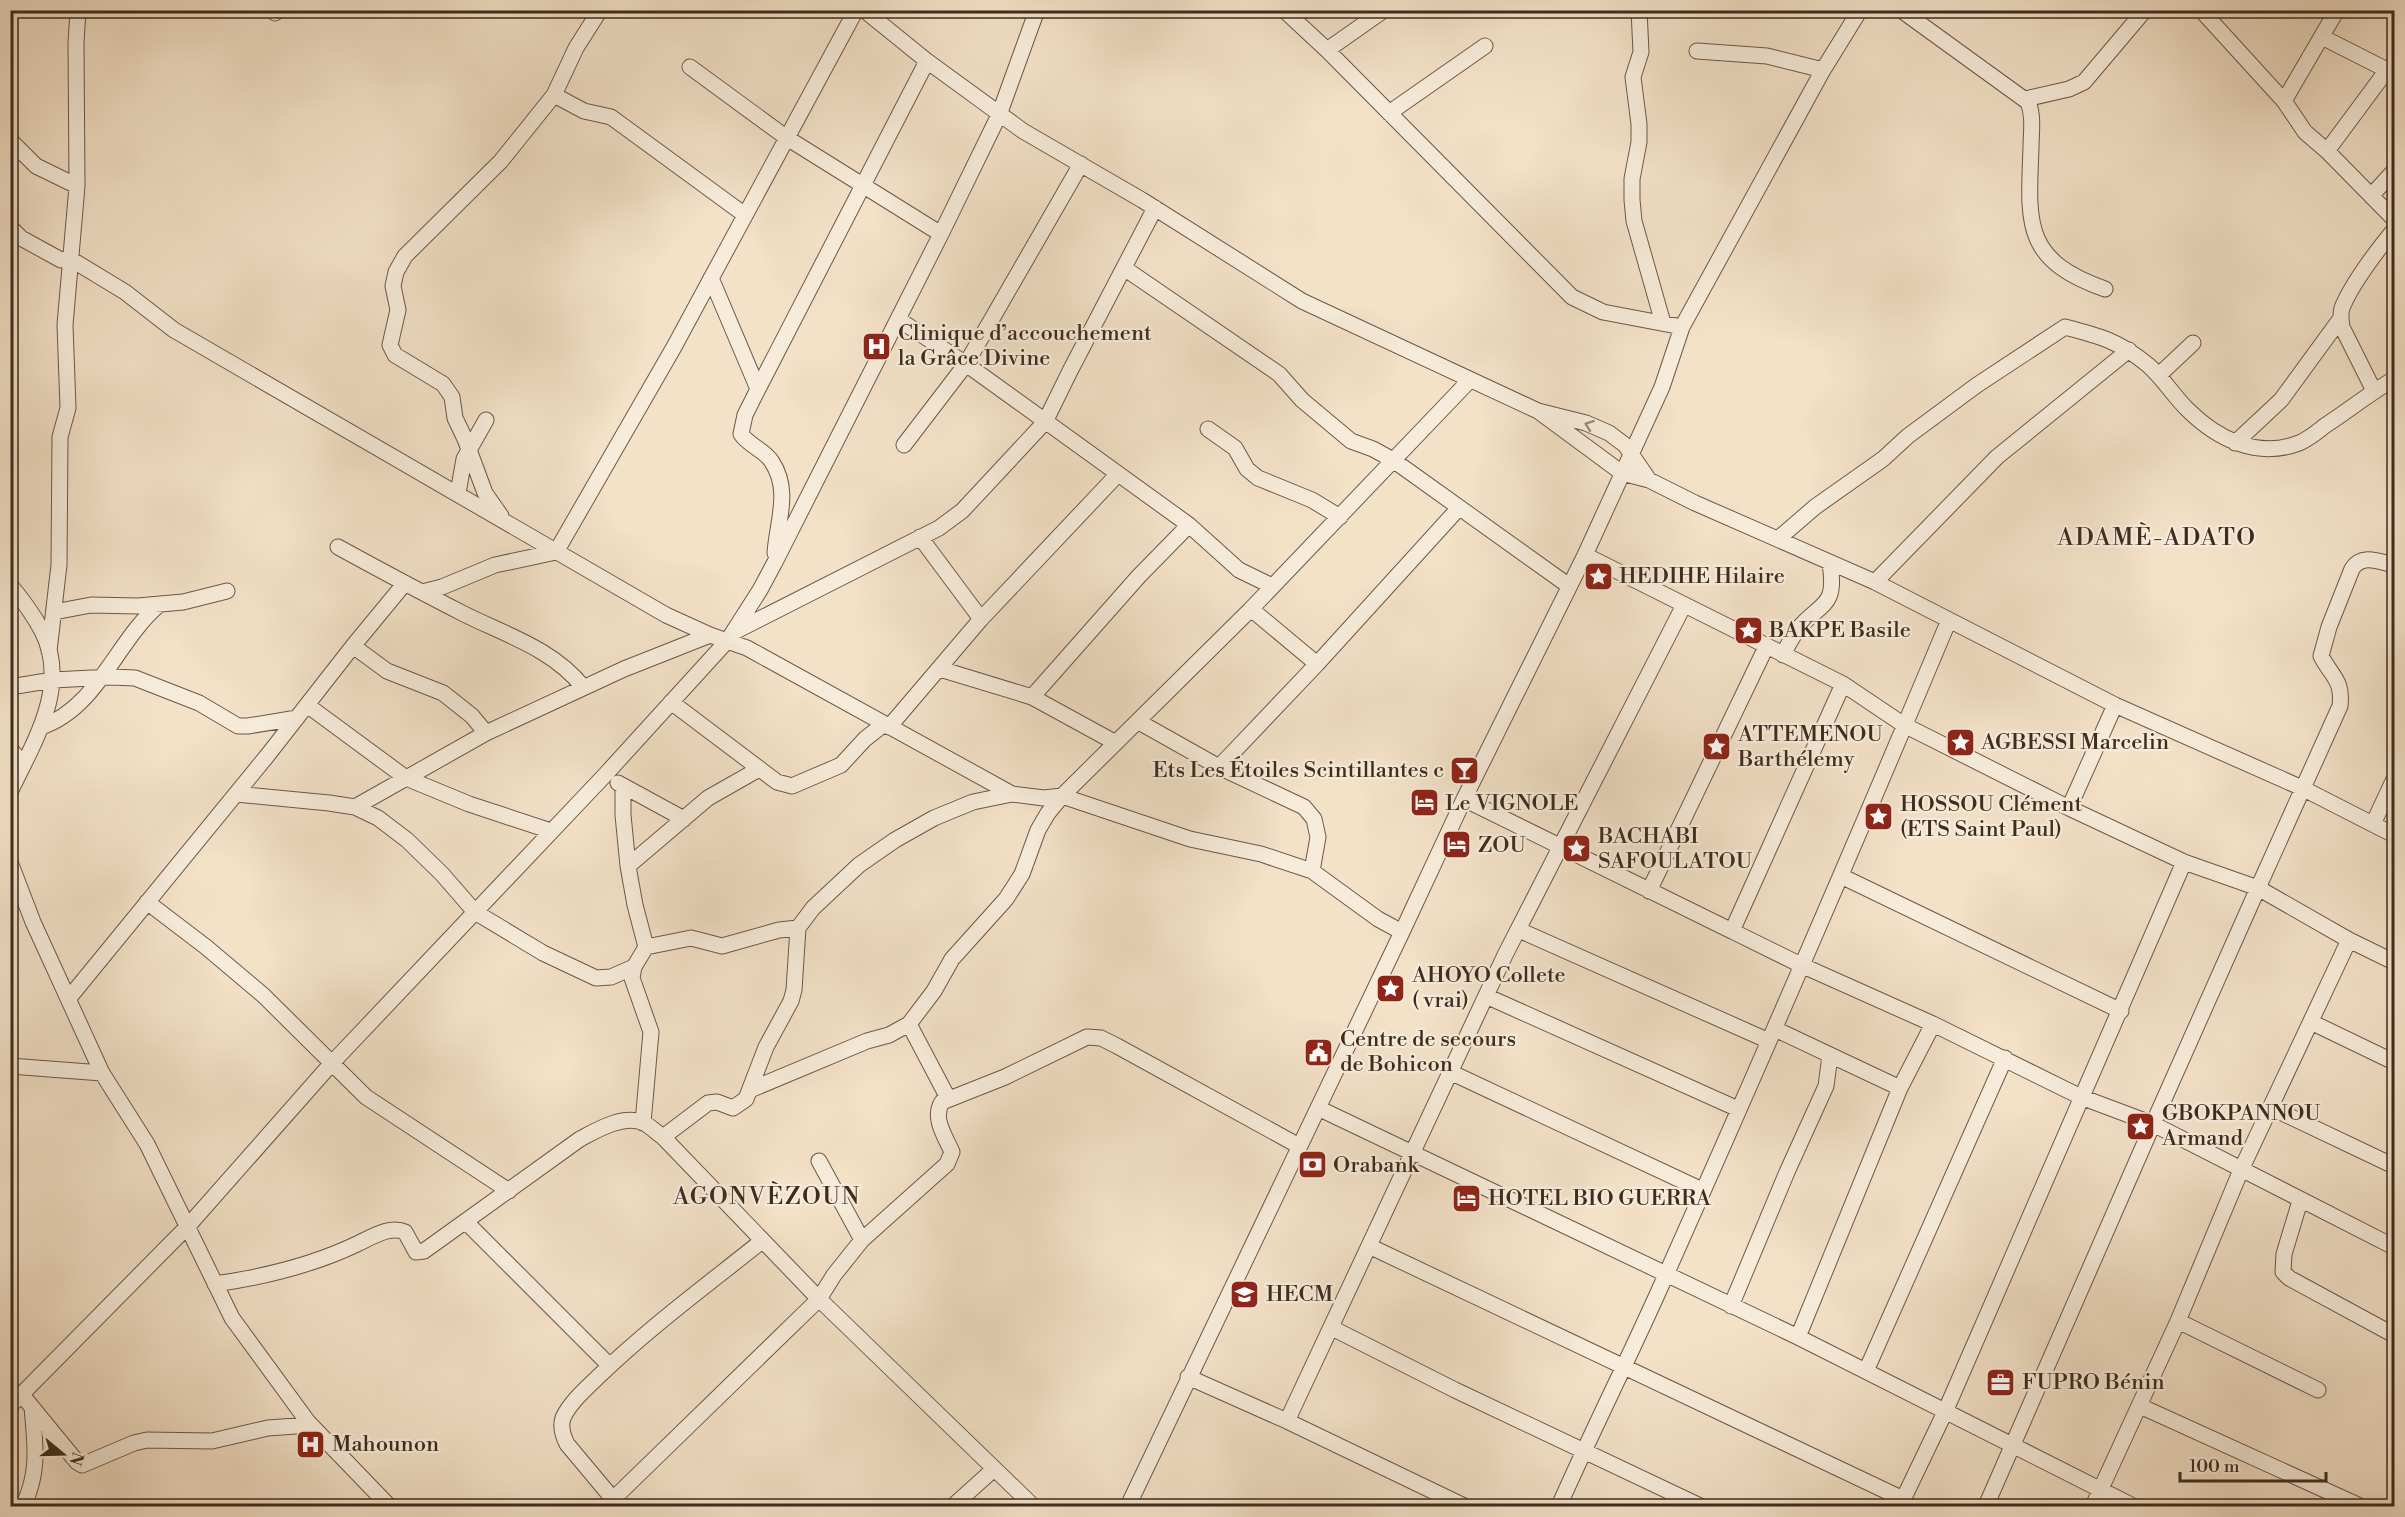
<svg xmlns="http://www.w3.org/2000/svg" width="2405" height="1517" viewBox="0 0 2405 1517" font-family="'Libre Bodoni',serif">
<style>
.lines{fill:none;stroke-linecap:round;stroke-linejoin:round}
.minor-casing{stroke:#6c5848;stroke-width:17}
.minor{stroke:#f7ecdb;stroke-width:15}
.oneway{stroke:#9b8c7c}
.labels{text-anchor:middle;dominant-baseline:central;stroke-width:4.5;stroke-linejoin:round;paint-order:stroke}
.poi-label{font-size:22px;fill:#3f2b1e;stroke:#f7ecdb;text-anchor:start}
.neighbourhood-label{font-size:24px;letter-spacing:1.5px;fill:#3f2b1e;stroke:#f7ecdb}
</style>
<rect width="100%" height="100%" fill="#f3e1c8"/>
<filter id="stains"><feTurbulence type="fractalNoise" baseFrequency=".00333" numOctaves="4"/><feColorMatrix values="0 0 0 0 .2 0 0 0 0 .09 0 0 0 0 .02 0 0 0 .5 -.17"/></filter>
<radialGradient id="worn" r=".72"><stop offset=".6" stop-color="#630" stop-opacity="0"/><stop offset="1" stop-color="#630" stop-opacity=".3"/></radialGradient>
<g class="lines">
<defs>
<path id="minor" d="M272 10 275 13 278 10
M864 10 927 61 1023 131 1142 200 1302 301 1538 411 1586 423 1609 433 1625 445 1649 480
M1284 10 1327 50 1572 297 1603 312 1682 327
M1639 10 1641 52 1633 77 1639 124V142L1632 179V200L1634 221 1663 323
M1901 10 2028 102C2034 116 2031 133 2031 148 2028 224 2023 260 2105 289
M2201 10 2284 101 2305 132 2327 151 2394 219
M2322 37 2387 70 2327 151
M1327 50 1384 10
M1697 51 1767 56 1823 70
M690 67 787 138 941 234
M554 95 584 111 611 117 745 215
M2025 99 2069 89 2084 82 2145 10
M2284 101 2337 10
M1389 113 1485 46
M10 140 36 166 77 186
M2371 196 2394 171
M10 227 21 238 61 260 69 258 125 292 174 330 666 615 710 635 747 648 1012 794 1044 798 1062 796 1190 839 1261 854 1312 871 1378 919 1402 932
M1124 268 1279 374 1302 400 1351 441 1373 449 1393 460 1569 586
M711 278 758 389 745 415 741 434C749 446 765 450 772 462 791 491 777 522 775 553
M898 319 966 364 1189 525 1239 570 1272 586
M2159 375 2193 343
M758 389 927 61
M2374 391 2342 327C2341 320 2340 315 2342 308 2351 285 2378 249 2394 230
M1538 411 1622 473 1649 480 1695 503 1875 582 2115 705 2302 788 2394 835
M1208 429 1235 448 1247 469 1258 478 1312 500 1340 517
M2235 443 2281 400 2341 318
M904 445 966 364 1081 164
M458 493 464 459 486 420
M501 516 485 493 465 439 455 418 452 397 443 384 395 355 390 345 398 310 393 286 396 272 405 256 501 161 554 95 576 48 600 10
M920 537 981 619
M1779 538 1815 507 1883 459 1908 436 1977 385 2065 327C2100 336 2119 341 2148 365 2163 378 2173 395 2187 409 2217 439 2257 459 2299 443 2309 439 2318 431 2326 425 2349 410 2370 393 2394 379
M338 547C380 570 421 592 464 614 506 635 553 649 583 687
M1875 582 1997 457 2129 350
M10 585C22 599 33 614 42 631 70 686 34 742 10 792
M422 592 442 587 495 565 556 552 674 347 856 10
M1251 609 1317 664
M54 612 91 605 138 606 183 602 227 591
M734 632 939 528 962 511 1045 422 1070 371 1155 208
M353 646 387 671 443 693 472 716 486 733
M49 651 59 565 60 437 68 408 65 325 77 186 76 43 78 10
M1783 655C1787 646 1792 638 1797 630 1821 601 1837 609 1830 563
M940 669 1032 697 1116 743
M1843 684 1904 725 2069 808 2184 862 2258 888 2340 706C2343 680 2332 677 2321 656L2329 627 2352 569C2362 553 2380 562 2394 565
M10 687 53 680 111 677 135 678 199 703 238 726H248L297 718
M1032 697 1139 576 1189 525
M671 702 777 782 792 786 841 765 865 739 884 724
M307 705 406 778 469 804 551 831
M1139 722 1219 767 1304 807 1314 819 1318 837 1312 871
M41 727C98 708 117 639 160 604
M889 727 981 619 1118 474
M10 749 24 764
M1219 767 1317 664 1458 509
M618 783 684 819
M623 786V815L628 866 635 905 646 947 634 967 632 978 651 1032 643 1123
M236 794 329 803 355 807 378 818 407 840 442 874 475 912 543 953 596 978 611 977 634 967
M1464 799 1732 931 1843 684 1585 555
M355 807 486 733 624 669 710 635
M2069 808 2115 705
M2373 824 2394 779
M10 862 33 922 102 1073 147 1144 232 1318 308 1422 389 1506
M628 866 708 798 759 769
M1841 876 2121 1011
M1649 891 1766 647
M147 902 206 947 263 995 366 1097 509 1191
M1519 930 1769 1041
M1732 931 1801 965 1933 1024 2081 1097 2153 1124 1986 1506
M646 947 691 938 722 946 779 930 798 928
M2394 962 2349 940 2258 888 2153 1124 2394 1247
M1486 996 1738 1109
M69 998 267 756 353 646 405 583
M2311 1022 2394 1062
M909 1024 948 1098
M1775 1029 1900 1088
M10 1066 102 1073
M1450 1072 1702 1190
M750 1090 867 1041 889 1035 909 1024 934 991 952 959 1006 899 1022 874 1038 830 1048 813 1062 796 1251 609 1469 381
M1318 1108 1798 1337 2133 1506
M2272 1108 2394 1166
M663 1137 708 1103 717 1102 733 1108 746 1099 766 1047 791 1001 794 990 798 928 813 908 859 865 895 840 934 818 973 802 1012 794
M819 1161 862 1240
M2300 1201 2284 1254 2283 1272 2289 1278 2394 1335
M466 1222 610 1366
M1369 1246 1903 1499
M215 1284C264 1277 313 1265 357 1244 372 1237 390 1225 405 1232L416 1252 424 1251 580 1139C597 1130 623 1114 644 1123 650 1126 657 1133 663 1137L819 1299 834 1275 862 1240 947 1164 952 1152C945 1136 932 1118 942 1102L1005 1077 1087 1037 1101 1038 1117 1046 1299 1146
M1731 1306 1787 1172 1826 1086 1830 1056
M2178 1321 2318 1390
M1332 1328 1455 1390 1700 1506
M1798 1337 1900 1088 1933 1024
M1866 1371 2005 1058
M1188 1377 1287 1421 1464 1506
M22 1395 77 1462 82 1465 134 1443 147 1440 212 1441 268 1428 310 1425
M10 1406 188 1226 332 1063 605 775 728 640 760 590 775 562 941 234 999 115 1037 10
M2140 1406 2360 1506
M1287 1421 1505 955 1684 605
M613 1499 567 1444C563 1436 560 1427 563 1418 570 1402 587 1388 599 1376 650 1327 707 1285 762 1241
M23 1506C40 1472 35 1444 32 1407
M606 1506 819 1299 1033 1506
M953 1506 994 1469
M1128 1506 1402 932 1464 799 1585 555 1662 387 1682 327 1823 70 1860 10
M1559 1506C1593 1429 1631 1354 1665 1277 1762 1059 1857 840 1949 620
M1900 1506 1945 1412 2184 862
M2093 1506 2178 1321 2241 1170 2349 940"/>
</defs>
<use href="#minor" class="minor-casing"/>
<use href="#minor" class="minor"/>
</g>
<defs><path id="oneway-chevron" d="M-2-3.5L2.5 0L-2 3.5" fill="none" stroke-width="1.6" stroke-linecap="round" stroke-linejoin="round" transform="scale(1.5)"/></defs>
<use class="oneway" href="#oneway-chevron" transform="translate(1589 425) rotate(-160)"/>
<defs>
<symbol id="hospital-square" viewBox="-11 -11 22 22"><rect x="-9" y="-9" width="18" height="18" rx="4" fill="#8f2418" stroke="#f7ecdb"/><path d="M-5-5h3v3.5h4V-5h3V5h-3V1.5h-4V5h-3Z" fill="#fff"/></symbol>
<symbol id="sight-square" viewBox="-11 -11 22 22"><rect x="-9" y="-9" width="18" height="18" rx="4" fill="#8f2418" stroke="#f7ecdb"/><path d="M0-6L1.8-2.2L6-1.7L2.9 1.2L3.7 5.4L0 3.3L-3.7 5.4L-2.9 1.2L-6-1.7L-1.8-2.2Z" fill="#fff"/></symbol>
<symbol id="bar-square" viewBox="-11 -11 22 22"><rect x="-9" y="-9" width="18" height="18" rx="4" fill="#8f2418" stroke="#f7ecdb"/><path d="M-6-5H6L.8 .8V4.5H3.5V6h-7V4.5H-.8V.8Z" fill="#fff"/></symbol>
<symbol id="hotel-square" viewBox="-11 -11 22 22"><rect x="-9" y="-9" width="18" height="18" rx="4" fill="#8f2418" stroke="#f7ecdb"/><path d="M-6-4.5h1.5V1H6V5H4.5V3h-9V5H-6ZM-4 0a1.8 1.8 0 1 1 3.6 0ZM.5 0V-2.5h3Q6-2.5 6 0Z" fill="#fff"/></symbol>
<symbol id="civic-square" viewBox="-11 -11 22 22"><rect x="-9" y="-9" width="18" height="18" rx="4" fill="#8f2418" stroke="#f7ecdb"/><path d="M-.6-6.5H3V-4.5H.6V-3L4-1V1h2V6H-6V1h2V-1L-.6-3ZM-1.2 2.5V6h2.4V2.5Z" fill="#fff"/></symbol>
<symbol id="bank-square" viewBox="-11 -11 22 22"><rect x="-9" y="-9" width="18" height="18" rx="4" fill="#8f2418" stroke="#f7ecdb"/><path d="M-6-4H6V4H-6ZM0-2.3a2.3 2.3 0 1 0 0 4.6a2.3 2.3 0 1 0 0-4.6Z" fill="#fff"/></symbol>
<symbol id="university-square" viewBox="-11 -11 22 22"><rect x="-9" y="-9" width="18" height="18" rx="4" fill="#8f2418" stroke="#f7ecdb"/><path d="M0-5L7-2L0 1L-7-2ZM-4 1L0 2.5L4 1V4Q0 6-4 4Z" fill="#fff"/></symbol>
<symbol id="office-square" viewBox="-11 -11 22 22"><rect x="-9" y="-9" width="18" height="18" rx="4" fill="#8f2418" stroke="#f7ecdb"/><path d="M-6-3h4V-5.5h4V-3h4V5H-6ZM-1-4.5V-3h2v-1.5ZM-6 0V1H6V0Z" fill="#fff"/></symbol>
</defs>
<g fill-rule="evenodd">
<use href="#hospital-square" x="860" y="330" width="33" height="33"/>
<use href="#sight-square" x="1582" y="560" width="33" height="33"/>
<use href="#sight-square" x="1732" y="614" width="33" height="33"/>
<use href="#sight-square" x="1944" y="726" width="33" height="33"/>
<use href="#sight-square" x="1700" y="730" width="33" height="33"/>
<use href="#bar-square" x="1448" y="754" width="33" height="33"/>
<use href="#hotel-square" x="1408" y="786" width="33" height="33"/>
<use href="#sight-square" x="1862" y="800" width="33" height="33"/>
<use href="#hotel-square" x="1440" y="828" width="33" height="33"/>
<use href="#sight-square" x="1560" y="832" width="33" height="33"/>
<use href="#sight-square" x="1374" y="972" width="33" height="33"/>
<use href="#civic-square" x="1302" y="1036" width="33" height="33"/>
<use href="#sight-square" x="2124" y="1110" width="33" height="33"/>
<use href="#bank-square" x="1296" y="1148" width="33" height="33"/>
<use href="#hotel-square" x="1450" y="1182" width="33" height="33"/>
<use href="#university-square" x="1228" y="1278" width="33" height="33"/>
<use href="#office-square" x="1984" y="1366" width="33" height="33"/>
<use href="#hospital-square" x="294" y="1428" width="33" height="33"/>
</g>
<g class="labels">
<g class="poi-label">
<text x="898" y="333">Clinique d’accouchement<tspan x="898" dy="25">la Grâce Divine</tspan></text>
<text x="1619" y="576">HEDIHE Hilaire</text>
<text x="1769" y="630">BAKPE Basile</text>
<text x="1738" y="734">ATTEMENOU<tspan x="1738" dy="25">Barthélemy</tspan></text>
<text x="1981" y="742">AGBESSI Marcelin</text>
<text x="1444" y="770" text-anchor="end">Ets Les Étoiles Scintillantes c</text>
<text x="1445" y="803">Le VIGNOLE</text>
<text x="1900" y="804">HOSSOU Clément<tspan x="1900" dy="25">(ETS Saint Paul)</tspan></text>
<text x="1598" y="836">BACHABI<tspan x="1598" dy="25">SAFOULATOU</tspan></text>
<text x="1478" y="845">ZOU</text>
<text x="1412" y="975">AHOYO Collete<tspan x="1412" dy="25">( vrai)</tspan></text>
<text x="1340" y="1039">Centre de secours<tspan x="1340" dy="25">de Bohicon</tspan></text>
<text x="2162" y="1113">GBOKPANNOU<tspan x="2162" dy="25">Armand</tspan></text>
<text x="1333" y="1165">Orabank</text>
<text x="1488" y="1198">HOTEL BIO GUERRA</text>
<text x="1266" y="1294">HECM</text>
<text x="2022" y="1382">FUPRO Bénin</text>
<text x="332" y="1444">Mahounon</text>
</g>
<g class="neighbourhood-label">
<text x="2157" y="538">ADAMÈ-ADATO</text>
<text x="767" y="1197">AGONVÈZOUN</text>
</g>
</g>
<rect width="2405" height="1517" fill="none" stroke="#f3e1c8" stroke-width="36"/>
<rect x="12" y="12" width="2381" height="1493" fill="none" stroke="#3f2b1e" stroke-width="3"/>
<rect x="18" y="18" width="2369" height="1481" fill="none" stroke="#3f2b1e" stroke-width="1.5"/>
<g transform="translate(63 1454) rotate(109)" stroke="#f7ecdb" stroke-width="4.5" paint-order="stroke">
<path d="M0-4.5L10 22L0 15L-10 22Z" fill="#3f2b1e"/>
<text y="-9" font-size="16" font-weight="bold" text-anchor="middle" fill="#3f2b1e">N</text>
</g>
<path d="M2180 1472v9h146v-9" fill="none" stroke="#3f2b1e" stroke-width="3"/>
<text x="2189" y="1472" font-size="18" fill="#3f2b1e" stroke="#f7ecdb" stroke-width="4.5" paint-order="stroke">100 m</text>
<rect width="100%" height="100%" filter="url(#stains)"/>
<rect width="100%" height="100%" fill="url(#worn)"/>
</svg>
